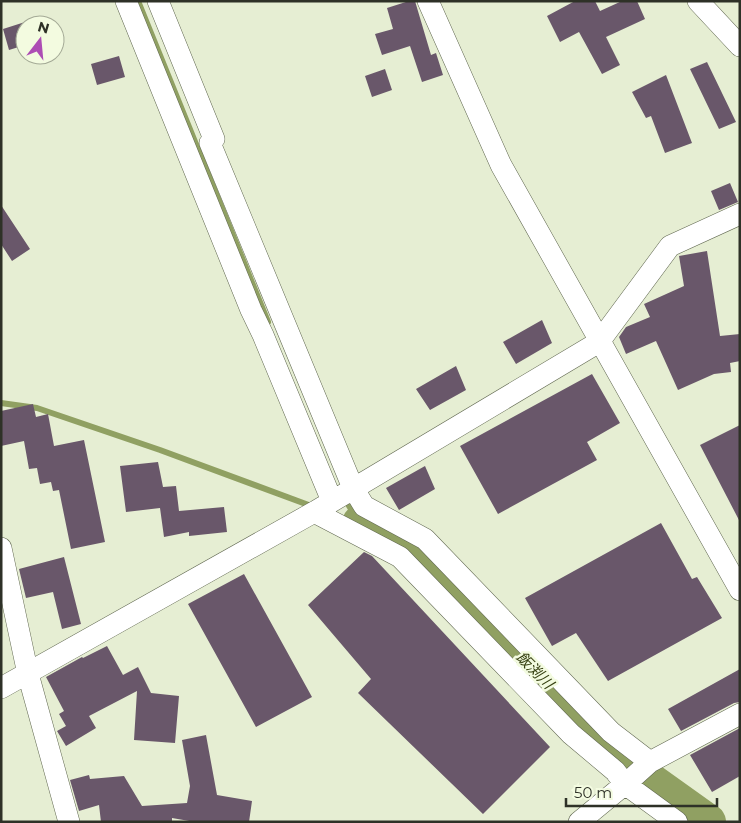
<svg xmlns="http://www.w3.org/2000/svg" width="741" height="823" viewBox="0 0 741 823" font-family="Montserrat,'Noto Sans JP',sans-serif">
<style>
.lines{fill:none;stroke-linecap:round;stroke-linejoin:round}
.stream{stroke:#90a062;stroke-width:6}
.river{stroke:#90a062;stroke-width:36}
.building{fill:#69576a}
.minor-casing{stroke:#616851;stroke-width:22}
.minor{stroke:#fff;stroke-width:21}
.labels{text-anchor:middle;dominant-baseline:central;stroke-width:5;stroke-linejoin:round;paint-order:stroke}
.water-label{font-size:15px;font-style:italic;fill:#374112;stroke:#f3fbe0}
</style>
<rect width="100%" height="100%" fill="#e6eed3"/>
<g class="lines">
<path class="stream" d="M138 1 268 322
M1 403 37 408 160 450 314 507
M344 498 360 523"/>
<path class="river" d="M360 523 406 542 634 769 708 822"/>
</g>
<path class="building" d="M409 1H415L431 55 436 53 443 75 422 82 410 46 382 55 375 34 393 29 387 8Z
M575 1H595L600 11 622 1H637L645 19 606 37 620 65 602 74 579 32 560 42 547 16Z
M25 22V45L9 50 3 29Z
M119 56 125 77 97 85 91 64Z
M707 62 736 122 719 129 690 69Z
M385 69 392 90 372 97 365 76Z
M666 75 692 143 665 153 651 116 646 118 632 92Z
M730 183 738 202 719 210 711 191Z
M1 205 30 249 12 261 1 244Z
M707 251 720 336 740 334V361L730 363 731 372 714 374 678 390 656 341 626 354 619 337 626 327 650 317 644 304 684 286 679 256Z
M542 320 552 343 516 364 503 342Z
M456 366 466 390 430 410 416 389Z
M592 374 620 423 587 442 597 460 498 514 460 446Z
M33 404 36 417 48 414 54 446 84 440 105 542 71 549 59 490 53 491 51 482 40 484 37 468 29 469 24 441 1 446V411Z
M740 425V522L700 445Z
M158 462 163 487 176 486 179 511 224 507 227 532 189 536V532L164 537 160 508 126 512 120 466Z
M425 466 435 489 399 510 386 488Z
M661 523 692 579 697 577 722 618 608 681 576 633 552 646 525 598Z
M364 552 372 556 550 747 483 814 358 693 371 679 308 605Z
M64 557 81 624 62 629 53 592 26 598 19 569Z
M244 574 312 697 256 727 188 604Z
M107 646 123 675 138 667 151 693 179 696 175 743 134 740 137 691 89 716 96 728 66 746 57 731 66 726 59 714 64 711 46 677 82 657 83 658Z
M740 669V702L734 703 681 731 668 709Z
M740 728V776L712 792 690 755Z
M206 735 217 795 252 801 249 822H195L172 818V822H101L99 805 79 811 70 780 89 775 90 779 124 776 142 806 187 803 190 786 182 740Z"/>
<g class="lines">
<defs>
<path id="minor" d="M126 1 251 310 263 335 332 501
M158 1 214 139 210 143 353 488 364 506 425 539 611 732 650 762
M428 1 501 165 740 590
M698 1 740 46
M314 512 400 557 571 734 615 771 625 784 677 822
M1 548 28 674 69 822
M1 688 316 511 599 342 670 246 740 214
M579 822 630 780 650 762 740 714"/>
</defs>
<use href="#minor" class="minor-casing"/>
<use href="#minor" class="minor"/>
</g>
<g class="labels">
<g class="water-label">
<text transform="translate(535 670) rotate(45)">飯渕川</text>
</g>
</g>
<rect width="741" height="823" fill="none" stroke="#2e3127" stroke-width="5"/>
<g transform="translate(40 40) rotate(16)"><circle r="24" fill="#f3fbe0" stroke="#a4aa96"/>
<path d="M0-4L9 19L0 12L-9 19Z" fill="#ad4db4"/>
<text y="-8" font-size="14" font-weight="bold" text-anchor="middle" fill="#2e3127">N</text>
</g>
<path d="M566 798v8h151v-8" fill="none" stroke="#2e3127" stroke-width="2.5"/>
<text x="574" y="798" font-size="15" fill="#2e3127" stroke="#f3fbe0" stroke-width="4" paint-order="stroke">50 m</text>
</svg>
